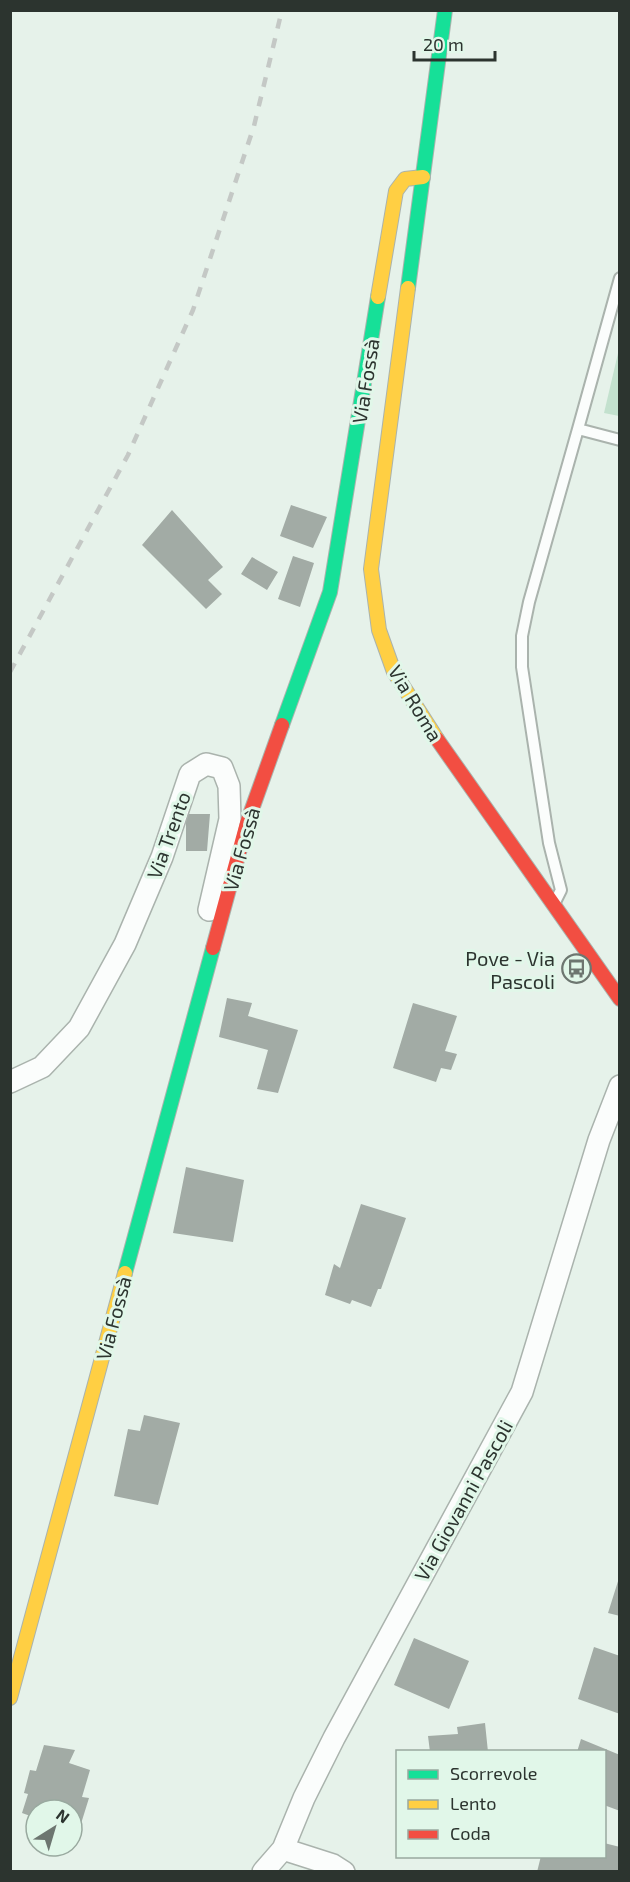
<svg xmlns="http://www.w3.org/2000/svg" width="630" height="1882" viewBox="0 0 630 1882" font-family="'Exo 2',sans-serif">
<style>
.green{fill:#c3e1ce}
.building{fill:#a2aba5}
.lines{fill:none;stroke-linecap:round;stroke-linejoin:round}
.lane-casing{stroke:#aab3ad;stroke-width:14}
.street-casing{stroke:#aab3ad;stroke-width:24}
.fast-casing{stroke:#aab3ad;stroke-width:16}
.slow-casing{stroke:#aab3ad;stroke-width:16}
.jam-casing{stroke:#aab3ad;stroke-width:16}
.lane{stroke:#fbfdfc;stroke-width:10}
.street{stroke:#fbfdfc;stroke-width:21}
.fast{stroke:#16e098;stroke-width:14}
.slow{stroke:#ffcf43;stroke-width:14}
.jam{stroke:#f24e42;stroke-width:14}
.rail{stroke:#c4c8c5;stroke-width:4.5;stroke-dasharray:10 10;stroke-linecap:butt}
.labels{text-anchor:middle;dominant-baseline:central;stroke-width:6;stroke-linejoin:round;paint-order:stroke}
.street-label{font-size:20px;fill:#2c342f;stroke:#e1f7e9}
.poi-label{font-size:20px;fill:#2c342f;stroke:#e1f7e9;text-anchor:end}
</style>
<rect width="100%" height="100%" fill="#e6f2ea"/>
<path class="green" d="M619 349V416L604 413Z"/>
<path class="building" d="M291 505 327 517 313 548 280 536Z
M172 510 223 567 208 580 222 594 206 609 142 545Z
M293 556 314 563 300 607 278 599Z
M252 557 278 572 267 590 241 574Z
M186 814H210L207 851H186Z
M227 998 252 1003 248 1016 298 1030 278 1093 257 1089 268 1050 219 1037Z
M413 1003 457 1016 445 1051 457 1054 451 1070 441 1068 436 1082 393 1068Z
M186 1167 244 1180 233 1242 173 1233Z
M361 1204 406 1218 381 1289H378L371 1307 352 1300 350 1304 325 1295 334 1264 340 1268Z
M144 1415 180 1423 158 1505 114 1496 128 1429 140 1431Z
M619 1578 620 1579V1616L608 1613Z
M414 1638 469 1661 449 1709 394 1685Z
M594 1647 620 1656V1714L578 1699Z
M485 1723 488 1752H430L428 1736 458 1734 457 1727Z
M581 1739 620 1755V1811L604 1805V1752H577Z
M44 1745 75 1750 69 1763 90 1770 82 1797 89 1798 75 1843 72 1842V1810H36V1818L22 1813 28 1794 24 1793 30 1770 36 1771Z
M604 1843 620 1847V1872H537L541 1856H604Z"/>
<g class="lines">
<defs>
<path id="lane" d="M578 429 620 278
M555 902 561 890 549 843 522 667V636L529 602 578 429 620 440"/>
<path id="street" d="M10 1082 42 1067 79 1028 125 944 162 857 190 774 206 764 222 768 229 786 230 819 209 910
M283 1849 333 1865 344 1872
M263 1872 283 1849 304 1798 334 1738 522 1392 599 1140 620 1086"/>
<path id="fast" d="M408 288 445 10
M282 725 330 592 378 297
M125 1273 213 948"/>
<path id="slow" d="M408 288 371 569 379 630 394 672 437 739
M378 297 396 191 405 179 423 177
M10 1698 125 1273"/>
<path id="jam" d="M437 739 620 999
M213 948 247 823 282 725"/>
</defs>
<use href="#lane" class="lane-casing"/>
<use href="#street" class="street-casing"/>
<use href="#fast" class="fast-casing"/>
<use href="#slow" class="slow-casing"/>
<use href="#jam" class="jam-casing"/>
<use href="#lane" class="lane"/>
<use href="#street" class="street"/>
<use href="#fast" class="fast"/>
<use href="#slow" class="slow"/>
<use href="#jam" class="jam"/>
<path class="rail" d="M10 672 128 455 193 310 254 126 282 10"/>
</g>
<defs>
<symbol id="bus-ring" viewBox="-11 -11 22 22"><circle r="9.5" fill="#e1f7e9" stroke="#6d7670" stroke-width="1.5"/><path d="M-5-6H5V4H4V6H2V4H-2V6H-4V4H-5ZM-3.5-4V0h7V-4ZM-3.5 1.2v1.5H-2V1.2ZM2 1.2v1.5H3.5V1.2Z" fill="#6d7670"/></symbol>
</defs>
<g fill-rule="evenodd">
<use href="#bus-ring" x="560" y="952" width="33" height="33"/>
</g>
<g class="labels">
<g class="street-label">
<text transform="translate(365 381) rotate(-81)">Via Fossà</text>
<text transform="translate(416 703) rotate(59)">Via Roma</text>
<text transform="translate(168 835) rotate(-70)">Via Trento</text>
<text transform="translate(241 849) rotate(-74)">Via Fossà</text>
<text transform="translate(113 1318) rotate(-75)">Via Fossà</text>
<text transform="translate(463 1500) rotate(-61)">Via Giovanni Pascoli</text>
</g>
<g class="poi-label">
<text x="555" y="958">Pove - Via<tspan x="555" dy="23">Pascoli</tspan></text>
</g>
</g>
<rect width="630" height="1882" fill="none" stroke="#2c342f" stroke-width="24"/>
<rect x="396" y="1750" width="210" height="108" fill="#e1f7e9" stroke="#99a99f" stroke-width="1.5"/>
<rect x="408" y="1770" width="30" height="9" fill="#16e098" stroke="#99a99f" stroke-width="1.5"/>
<text x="450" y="1780" font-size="18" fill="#2c342f">Scorrevole</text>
<rect x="408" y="1800" width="30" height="9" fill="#ffcf43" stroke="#99a99f" stroke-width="1.5"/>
<text x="450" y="1810" font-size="18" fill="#2c342f">Lento</text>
<rect x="408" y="1830" width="30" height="9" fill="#f24e42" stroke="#99a99f" stroke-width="1.5"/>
<text x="450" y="1840" font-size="18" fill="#2c342f">Coda</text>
<g transform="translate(54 1828) rotate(37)"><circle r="28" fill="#e1f7e9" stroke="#99a99f" stroke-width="1.5"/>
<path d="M0-4.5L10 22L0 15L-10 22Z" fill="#6d7670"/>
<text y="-9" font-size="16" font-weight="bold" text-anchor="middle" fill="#2c342f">N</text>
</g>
<path d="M414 51v9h81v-9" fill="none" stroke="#2c342f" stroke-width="3"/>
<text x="423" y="51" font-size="18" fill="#2c342f" stroke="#e1f7e9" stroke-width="4.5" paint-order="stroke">20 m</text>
</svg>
